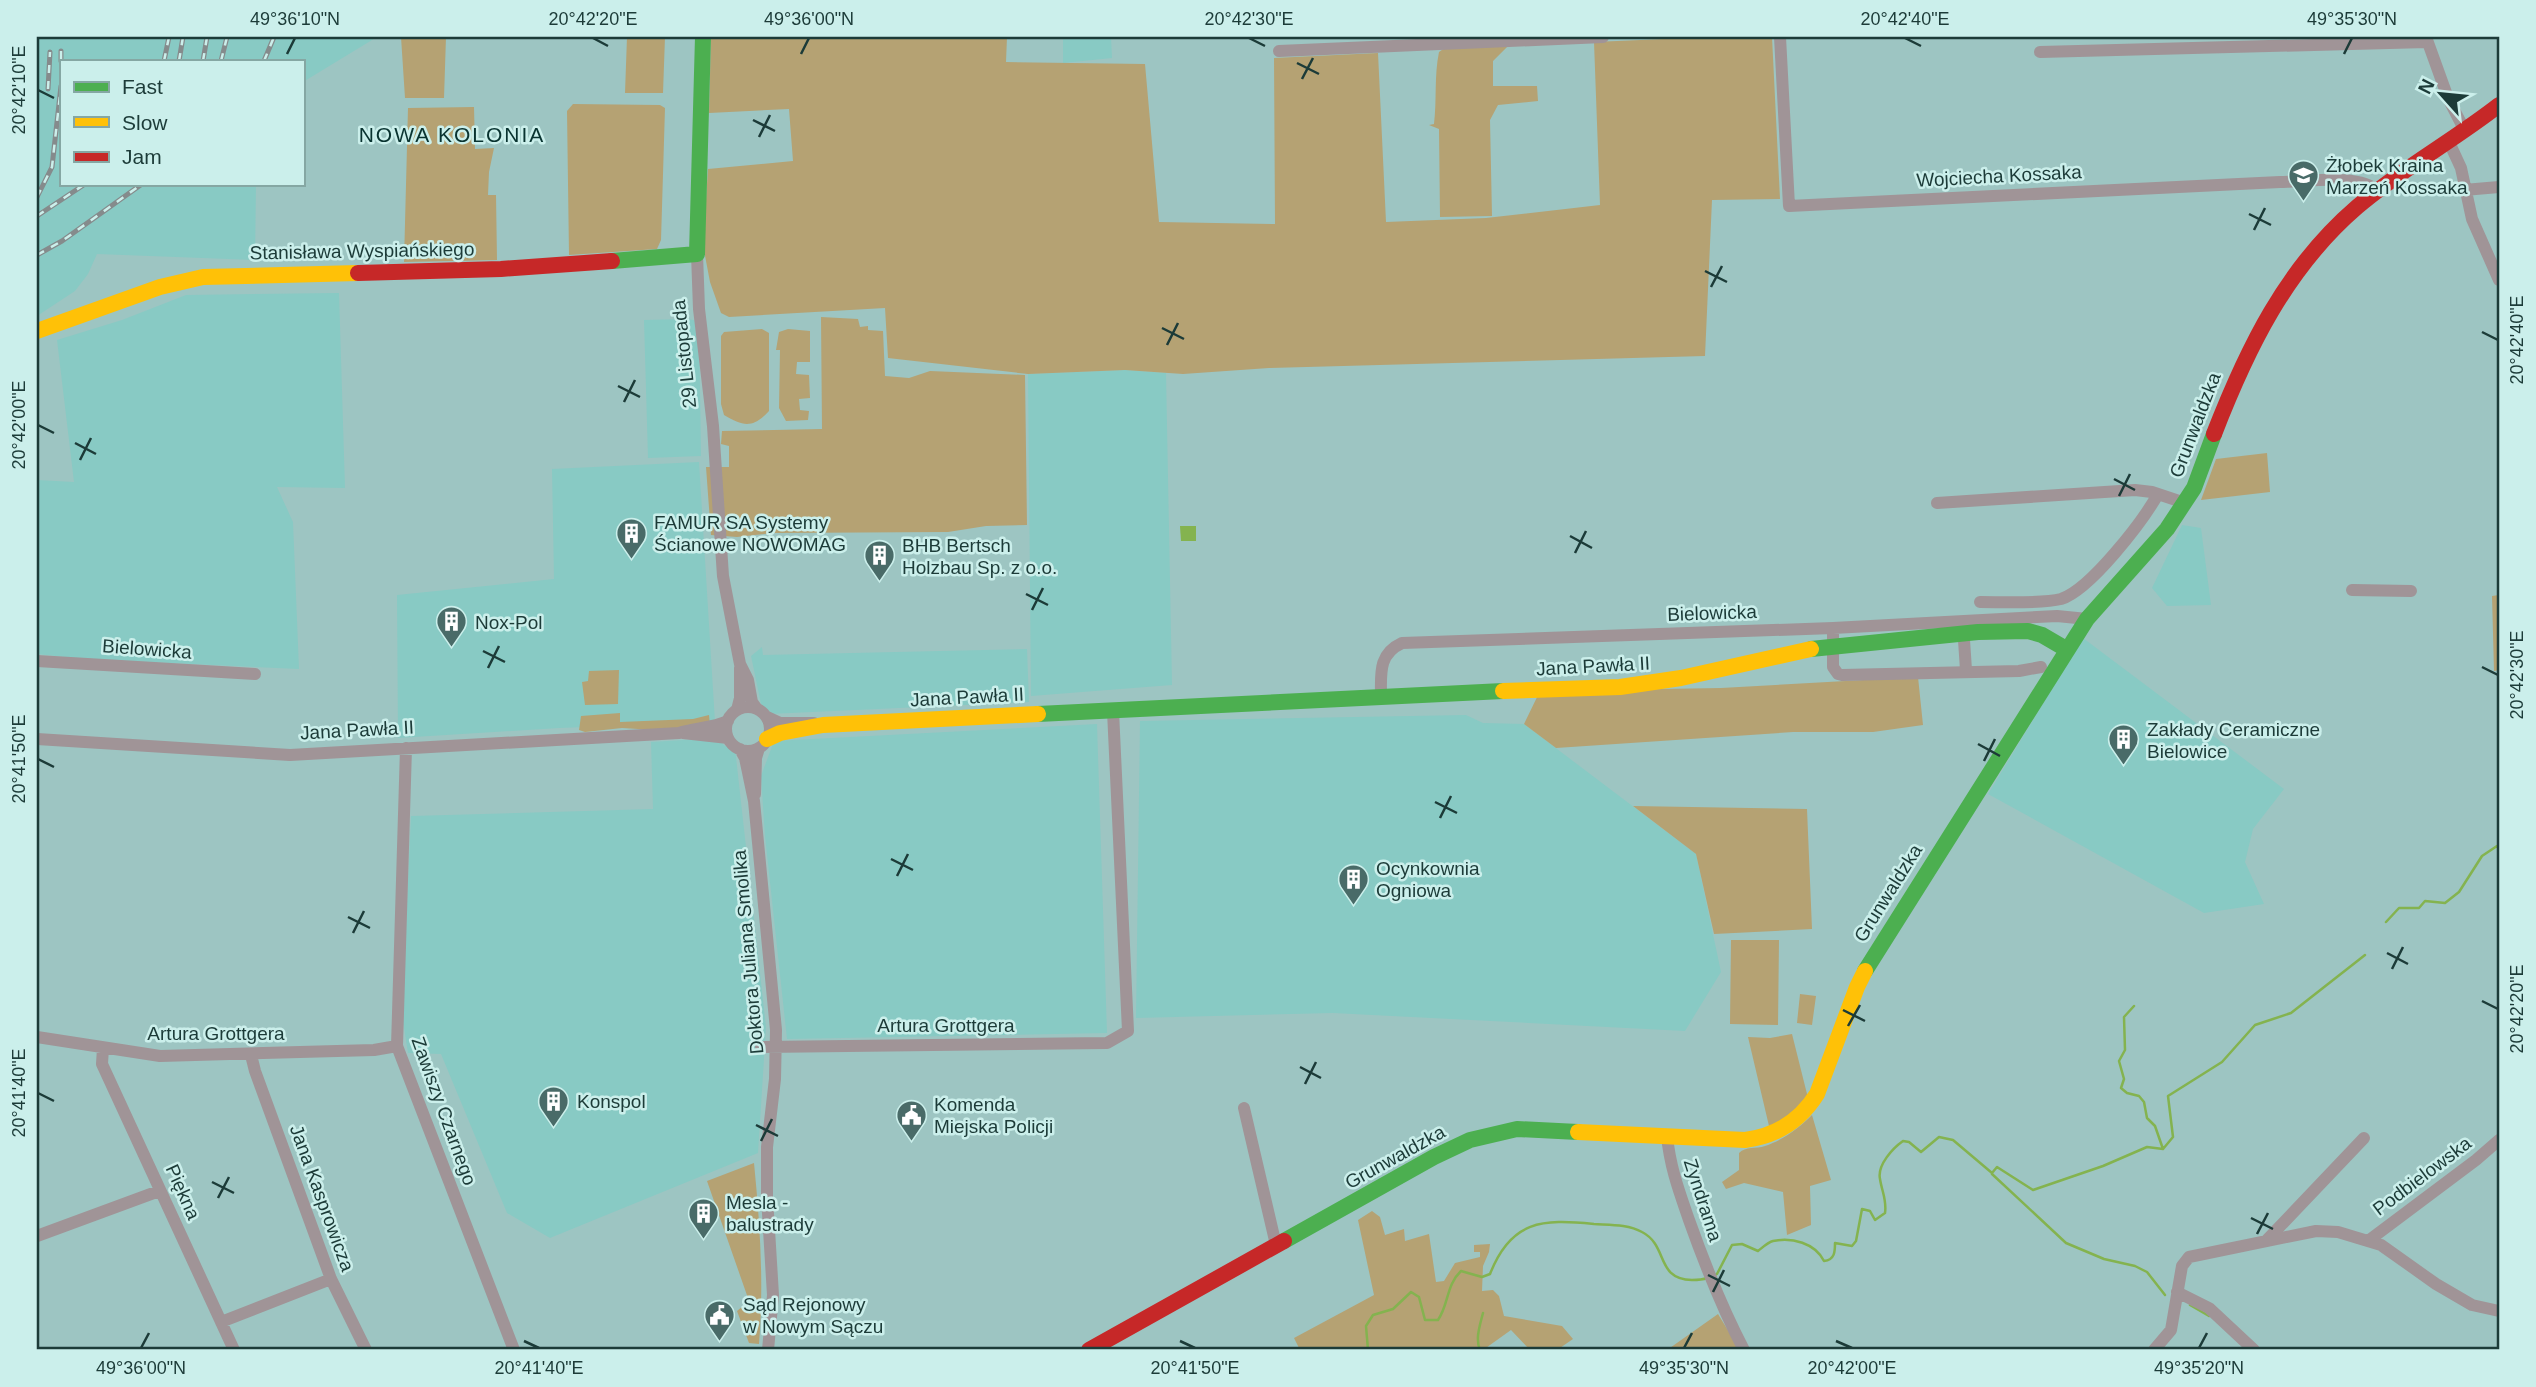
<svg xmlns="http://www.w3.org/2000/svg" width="2536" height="1387" viewBox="0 0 2536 1387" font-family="Arial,sans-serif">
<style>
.built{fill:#88cac4}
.green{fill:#b5a273}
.water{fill:#84b34f}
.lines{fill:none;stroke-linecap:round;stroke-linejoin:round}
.stream{stroke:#84b34f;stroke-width:2.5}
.street{stroke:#a09497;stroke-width:12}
.fast{stroke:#4caf50;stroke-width:16}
.slow{stroke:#ffc107;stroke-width:16}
.jam{stroke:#c62828;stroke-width:16}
.rail-casing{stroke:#858b8c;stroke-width:5}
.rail{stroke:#cbefeb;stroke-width:2.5;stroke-dasharray:8;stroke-linecap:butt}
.ticks{fill:none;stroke:#1c3b38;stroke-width:2.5}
.labels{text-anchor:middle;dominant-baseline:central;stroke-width:5;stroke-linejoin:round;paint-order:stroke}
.poi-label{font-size:19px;fill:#1c3b38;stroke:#cbefeb;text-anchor:start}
.street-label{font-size:19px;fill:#1c3b38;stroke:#cbefeb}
.neighbourhood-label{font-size:21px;letter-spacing:2px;fill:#093330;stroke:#cbefeb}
.neatline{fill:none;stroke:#1c3b38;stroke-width:2.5}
.ticks-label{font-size:18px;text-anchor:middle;fill:#1c3b38}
</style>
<rect width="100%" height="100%" fill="#9dc5c2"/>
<path class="built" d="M37 37H377L303 82V61H61V184H256L255 260 97 254 88 274 75 291 37 316Z
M1063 37H1111L1112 58 1063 63Z
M339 293 345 488 277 487 293 522 299 669 84 659 37 654V480L74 482 57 340 122 320 186 295Z
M687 319 699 321 701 456 648 458 644 320Z
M1125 370 1166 373 1172 685 1031 696 1028 374Z
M699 462 715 722 559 728 398 738 397 595 554 579 552 469Z
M2182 525 2201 528 2211 605 2167 606 2152 588Z
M2083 638 2284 789 2253 829 2245 862 2264 904 2204 913 1988 794Z
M762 647 763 655 1027 649 1029 702 769 714 761 704 751 656Z
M1466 715 1483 723 1524 724 1696 854 1721 972 1685 1031 1333 1013 1136 1018 1140 721Z
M1097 724 1107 1033 787 1039 765 836 761 776 774 741Z
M717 738 725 746 735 748 766 1027 758 1153 550 1238 507 1213 441 1054 408 1053 402 1015 411 816 653 809 651 742Z"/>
<path class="green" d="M401 37H446L444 98H405Z
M627 37H665L663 93H625Z
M711 37H1007L1006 62 1145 64 1159 222 1275 224 1274 58 1378 53 1386 222 1486 218 1600 205 1594 42 1710 37H1772L1780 199 1712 200 1705 356 1269 368 1183 374 1125 370 1028 374 888 358 885 308 729 317 721 313 710 282 703 245 708 169 793 161 789 109 709 113Z
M1449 45 1508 46 1493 61V86H1537L1538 101 1498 105 1490 120 1492 216 1440 217 1439 129 1429 125 1434 124C1437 100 1434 76 1439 52Z
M573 104 660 105 665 108 661 240 657 249 569 255 567 111Z
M474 107 475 149 494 148 489 172 488 195H496L497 260 404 262 408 108Z
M821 317 858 319 860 327 868 326V330L883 331 885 376 909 378 930 371 1025 375 1027 525 986 526 948 532 773 533 737 537 711 535 706 467H729V446L721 444 722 431 822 429Z
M762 329 769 333V411C753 428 744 427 724 415L721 404V336L724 332Z
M788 329 810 331V362H797L796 374 809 375 810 398 799 399 800 410 809 411 808 420 786 421 779 408 780 350H776L779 332Z
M2267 453 2270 492 2201 500 2216 459Z
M2499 595V670L2494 671 2492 596Z
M619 670 618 704 585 705 582 682 588 681 589 671Z
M1918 677 1923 725 1873 732H1793L1556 748 1524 724 1540 691 1721 688Z
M620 713V722L693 719 709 715 710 726 654 730 622 728 585 732 579 730 581 716Z
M1633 806 1807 809 1812 929 1714 934 1696 854Z
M1731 940H1779L1778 1025 1730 1024Z
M1800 994 1816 996 1812 1025 1797 1023Z
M1792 1034 1808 1098 1781 1123 1769 1126 1748 1037 1770 1038Z
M1812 1115 1831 1180 1810 1186 1811 1225 1787 1235 1783 1192 1744 1183 1726 1189 1722 1182 1739 1170V1153C1746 1146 1756 1149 1765 1146 1783 1140 1799 1128 1812 1115Z
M754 1163C760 1224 764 1283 759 1344L749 1343 737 1311 749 1301 707 1181Z
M1372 1211 1380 1217 1385 1235 1404 1229 1405 1241 1429 1234 1436 1282 1444 1281 1455 1263 1480 1257V1252H1474V1245L1490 1244 1489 1252 1483 1266 1482 1291 1493 1290 1499 1296 1504 1316 1562 1326 1573 1339 1557 1350H1530L1511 1330 1483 1350H1300L1294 1338 1374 1295 1358 1220Z
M1718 1314 1740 1350H1667Z"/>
<path class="water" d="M1180 526H1196V541H1181Z"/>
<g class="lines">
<path class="stream" d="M2386 922 2399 908H2419L2425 901 2445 903 2459 892 2482 856 2497 846 2499 849
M2134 1006 2124 1017 2125 1050 2119 1061 2124 1079 2121 1088 2127 1093 2139 1096 2144 1102 2147 1118 2155 1126 2163 1149
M1992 1174 2066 1243 2104 1259 2135 1266 2147 1272 2165 1295
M1713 1276 1717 1274 1732 1245 1742 1244 1758 1251C1762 1248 1768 1242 1773 1241 1792 1237 1815 1243 1824 1261 1835 1260 1835 1251 1835 1243L1852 1246 1856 1241 1862 1209 1870 1211 1875 1220 1885 1213C1887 1200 1882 1192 1880 1179 1877 1165 1893 1148 1903 1141L1909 1142 1921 1152 1939 1137 1953 1140 1992 1173 1997 1167 2033 1190 2103 1166 2147 1147 2163 1149 2173 1137 2168 1096 2222 1062 2255 1025 2291 1013 2365 955
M2190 1305 2209 1316
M1368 1350 1366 1326 1373 1315 1393 1309 1411 1292 1419 1297 1425 1320H1438C1449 1304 1446 1285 1461 1271L1482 1277 1490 1274C1511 1220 1542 1219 1594 1224 1609 1225 1628 1224 1642 1232 1669 1246 1655 1279 1692 1280 1698 1280 1702 1280 1707 1278
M1480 1350C1475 1339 1480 1325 1483 1313"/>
<path class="street" d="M1780 37 1789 206 2280 182C2306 182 2359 173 2378 191
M2426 37 2448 98 2465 131
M1279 51 1603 37
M2040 52 2427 42
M2449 142 2461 168 2472 219 2499 280
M2464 190 2499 187
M697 254 699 309 713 426 723 576 740 664 748 680 752 702 757 709
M1937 503 2135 490 2152 492 2185 503
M2352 590 2411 591
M1980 602C2002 602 2041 604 2061 599 2090 590 2143 521 2158 494
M1963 625 1966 670
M1833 628V667L1838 674 1842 675 2019 671 2041 667
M37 661 255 674
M1381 696C1381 674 1378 654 1402 643L1833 628 2057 616 2087 619
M726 729a22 22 0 1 1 44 0a22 22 0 1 1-44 0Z
M737 710 740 698V668
M767 717 780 723H814
M683 733 728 738
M37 739 290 755 679 733C695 728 713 728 728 721
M406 748 397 1046 514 1350
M740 749 745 758 754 801 776 1030 775 1079 767 1147V1197L773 1295 768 1350
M755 794 756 758 759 748
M37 1037 160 1056 374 1050 397 1046
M761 1047 1107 1043 1128 1031 1113 711
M103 1048 102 1064 234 1350
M251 1055 255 1071 331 1279 366 1350
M1244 1108 1276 1245
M1667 1136C1670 1167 1679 1191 1689 1220 1705 1265 1722 1308 1744 1350
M37 1236 159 1191
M2266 1241 2364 1138
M2368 1241 2476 1160 2499 1140
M2177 1292 2209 1308 2254 1350
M221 1322 331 1279
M2154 1350 2171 1330 2182 1266 2189 1257 2316 1231 2338 1232 2381 1245 2436 1284 2472 1305 2499 1311"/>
<path class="fast" d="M612 261 697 254 703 37
M1811 649 1978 632 2028 631 2042 635 2066 649
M1038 714 1503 691
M1865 971 2087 619 2167 529 2194 488 2214 434
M1284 1241 1434 1157 1470 1140 1517 1129 1578 1132"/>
<path class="slow" d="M37 331 160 287 203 277 358 273
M1503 691 1620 687 1681 678 1811 649
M767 739 780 733 823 725 1038 714
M1578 1132 1745 1140C1777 1136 1800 1121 1817 1094L1857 987 1865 971"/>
<path class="jam" d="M358 273 501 269 612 261
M2214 434C2247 349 2286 268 2357 207 2401 169 2453 141 2499 105
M1089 1350 1284 1241"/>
<defs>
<path id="rail" d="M61 51V61
M164 61 169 37
M179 61 183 37
M203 61 207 37
M221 61 227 37
M264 61 274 37
M48 89 50 52
M37 197 52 167 61 86
M37 216 85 184
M37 255 62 241 142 184"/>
</defs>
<use href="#rail" class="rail-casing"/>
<use href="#rail" class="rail"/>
</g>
<path class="ticks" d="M593 38 608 46M1249 38 1265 46M1905 38 1921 46M287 54 295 38M801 54 809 38M2344 54 2352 38M1297 63 1319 74M1302 79 1313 58M38 90 54 98M753 120 775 131M759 137 770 115M2249 214 2271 225M2254 230 2265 208M1705 271 1727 282M1711 287 1722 266M1162 328 1184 339M2482 332 2498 340M1167 345 1178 323M618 386 640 397M624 402 635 380M38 425 54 433M75 443 96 454M80 460 91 438M2114 479 2135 490M2119 496 2130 474M1570 536 1592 548M1575 553 1586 531M1026 594 1048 605M1032 610 1043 588M483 651 505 662M2482 667 2498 675M488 668 499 646M1978 744 2000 756M38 759 54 767M1984 761 1995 739M1435 802 1457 813M1440 818 1451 796M891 859 913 870M897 876 908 854M348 917 370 928M353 933 364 911M2387 953 2408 964M2392 969 2403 947M2482 1001 2498 1009M1843 1010 1865 1021M1848 1026 1860 1005M1300 1067 1321 1078M1305 1084 1316 1062M38 1093 54 1101M756 1125 778 1136M761 1141 772 1119M212 1182 234 1193M218 1198 229 1177M2251 1218 2273 1229M2257 1234 2268 1213M1708 1275 1730 1286M1713 1292 1724 1270M524 1341 539 1348M1180 1341 1195 1348M1836 1341 1852 1348M141 1348 149 1333M1684 1348 1692 1333M2199 1348 2207 1333"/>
<defs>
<symbol id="school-pin" viewBox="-11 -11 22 30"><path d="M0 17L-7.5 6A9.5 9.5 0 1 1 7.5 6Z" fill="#496b68" stroke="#cbefeb"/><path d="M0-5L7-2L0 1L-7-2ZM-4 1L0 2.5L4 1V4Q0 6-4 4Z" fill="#fff"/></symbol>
<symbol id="building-pin" viewBox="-11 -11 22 30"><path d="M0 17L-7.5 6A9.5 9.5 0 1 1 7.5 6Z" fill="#496b68" stroke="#cbefeb"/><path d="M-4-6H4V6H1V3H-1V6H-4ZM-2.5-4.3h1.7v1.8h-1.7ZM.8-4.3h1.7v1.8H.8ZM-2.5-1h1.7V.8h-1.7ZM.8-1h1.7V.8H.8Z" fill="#fff"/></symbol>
<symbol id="civic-pin" viewBox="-11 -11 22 30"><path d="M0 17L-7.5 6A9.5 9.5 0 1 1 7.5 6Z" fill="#496b68" stroke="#cbefeb"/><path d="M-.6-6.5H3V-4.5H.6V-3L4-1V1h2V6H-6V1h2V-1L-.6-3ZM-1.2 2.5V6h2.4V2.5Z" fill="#fff"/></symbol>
</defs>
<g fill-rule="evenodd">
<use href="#school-pin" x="2286" y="158" width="35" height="47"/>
<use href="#building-pin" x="614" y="516" width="35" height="47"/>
<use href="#building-pin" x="862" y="538" width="35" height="47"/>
<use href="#building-pin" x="434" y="604" width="35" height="47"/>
<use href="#building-pin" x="2106" y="722" width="35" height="47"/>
<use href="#building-pin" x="1336" y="862" width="35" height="47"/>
<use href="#building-pin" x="536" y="1084" width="35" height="47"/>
<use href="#civic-pin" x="894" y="1098" width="35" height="47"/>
<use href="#building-pin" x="686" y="1196" width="35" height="47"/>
<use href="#civic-pin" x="702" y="1298" width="35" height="47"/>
</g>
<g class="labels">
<g class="poi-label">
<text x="2326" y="165">Żłobek Kraina<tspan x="2326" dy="22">Marzeń Kossaka</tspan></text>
<text x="654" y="522">FAMUR SA Systemy<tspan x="654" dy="22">Ścianowe NOWOMAG</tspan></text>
<text x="902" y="545">BHB Bertsch<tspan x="902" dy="22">Holzbau Sp. z o.o.</tspan></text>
<text x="475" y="622">Nox-Pol</text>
<text x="2147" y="729">Zakłady Ceramiczne<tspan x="2147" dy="22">Bielowice</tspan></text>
<text x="1376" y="868">Ocynkownia<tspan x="1376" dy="22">Ogniowa</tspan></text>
<text x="577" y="1101">Konspol</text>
<text x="934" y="1104">Komenda<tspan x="934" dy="22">Miejska Policji</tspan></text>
<text x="726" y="1202">Mesla -<tspan x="726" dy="22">balustrady</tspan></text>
<text x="743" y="1304">Sąd Rejonowy<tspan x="743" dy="22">w Nowym Sączu</tspan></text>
</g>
<g class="street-label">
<text transform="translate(1999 176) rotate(-3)">Wojciecha Kossaka</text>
<text transform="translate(362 251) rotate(-1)">Stanisława Wyspiańskiego</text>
<text transform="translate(684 354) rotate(-96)">29 Listopada</text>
<text transform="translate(2195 425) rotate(-69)">Grunwaldzka</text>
<text transform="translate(1712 613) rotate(-2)">Bielowicka</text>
<text transform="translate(147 649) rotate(4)">Bielowicka</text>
<text transform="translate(1593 666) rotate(-3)">Jana Pawła II</text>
<text transform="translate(967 697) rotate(-3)">Jana Pawła II</text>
<text transform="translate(357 730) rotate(-3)">Jana Pawła II</text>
<text transform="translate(1888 893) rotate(-58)">Grunwaldzka</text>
<text transform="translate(748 952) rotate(-95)">Doktora Juliana Smolika</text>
<text x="946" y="1025">Artura Grottgera</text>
<text x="216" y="1033">Artura Grottgera</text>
<text transform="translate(444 1111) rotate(70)">Zawiszy Czarnego</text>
<text transform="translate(1395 1157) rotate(-29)">Grunwaldzka</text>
<text transform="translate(2422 1176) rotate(-37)">Podbielowska</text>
<text transform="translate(183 1192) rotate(66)">Piękna</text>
<text transform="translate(322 1198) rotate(70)">Jana Kasprowicza</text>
<text transform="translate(1703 1200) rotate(72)">Zyndrama</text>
</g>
<g class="neighbourhood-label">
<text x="452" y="134">NOWA KOLONIA</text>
</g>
</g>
<rect width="2536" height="1387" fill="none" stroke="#cbefeb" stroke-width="77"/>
<rect x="60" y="60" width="245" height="126" fill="#cbefeb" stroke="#85a7a3" stroke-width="2"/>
<rect x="74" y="82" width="35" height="10" fill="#4caf50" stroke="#85a7a3" stroke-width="2"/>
<text x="122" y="94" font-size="21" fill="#1c3b38">Fast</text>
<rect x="74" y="117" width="35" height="10" fill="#ffc107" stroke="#85a7a3" stroke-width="2"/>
<text x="122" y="130" font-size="21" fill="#1c3b38">Slow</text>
<rect x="74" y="152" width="35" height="10" fill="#c62828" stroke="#85a7a3" stroke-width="2"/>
<text x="122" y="164" font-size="21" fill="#1c3b38">Jam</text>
<g transform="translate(2441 94) rotate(297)" stroke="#cbefeb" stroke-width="5" paint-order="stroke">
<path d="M0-5L12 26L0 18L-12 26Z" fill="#1c3b38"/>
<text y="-10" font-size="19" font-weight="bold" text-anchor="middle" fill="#1c3b38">N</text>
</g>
<rect x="38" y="38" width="2460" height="1310" class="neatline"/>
<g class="ticks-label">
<text x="295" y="25">49°36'10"N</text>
<text x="593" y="25">20°42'20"E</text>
<text x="809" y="25">49°36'00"N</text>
<text x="1249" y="25">20°42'30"E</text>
<text x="1905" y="25">20°42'40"E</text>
<text x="2352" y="25">49°35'30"N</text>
<text transform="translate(19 90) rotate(-90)" y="6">20°42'10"E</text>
<text transform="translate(2517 340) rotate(-90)" y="6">20°42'40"E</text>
<text transform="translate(19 425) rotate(-90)" y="6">20°42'00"E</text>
<text transform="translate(2517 675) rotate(-90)" y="6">20°42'30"E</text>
<text transform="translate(19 759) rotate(-90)" y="6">20°41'50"E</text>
<text transform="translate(2517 1009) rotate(-90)" y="6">20°42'20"E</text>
<text transform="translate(19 1093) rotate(-90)" y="6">20°41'40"E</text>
<text x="141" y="1374">49°36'00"N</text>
<text x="539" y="1374">20°41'40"E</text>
<text x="1195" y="1374">20°41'50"E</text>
<text x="1684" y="1374">49°35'30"N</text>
<text x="1852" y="1374">20°42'00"E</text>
<text x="2199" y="1374">49°35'20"N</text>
</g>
</svg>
